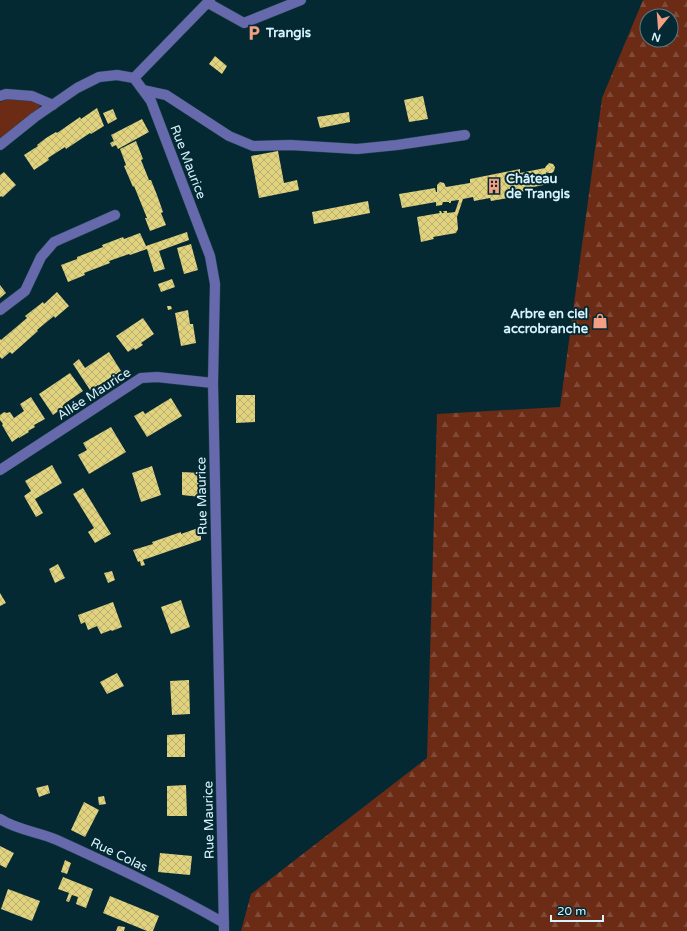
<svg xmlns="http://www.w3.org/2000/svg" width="687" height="931" viewBox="0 0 687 931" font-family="'Varela Round',sans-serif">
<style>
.forest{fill:url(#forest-firs);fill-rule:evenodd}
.green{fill:#6b2b14}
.building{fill:url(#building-cross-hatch)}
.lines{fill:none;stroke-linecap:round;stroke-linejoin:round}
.minor-casing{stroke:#23454f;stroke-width:11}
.minor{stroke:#666aac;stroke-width:10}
.labels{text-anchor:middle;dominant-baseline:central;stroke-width:4;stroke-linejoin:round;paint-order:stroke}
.poi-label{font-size:13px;font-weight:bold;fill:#d8f4fe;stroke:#052933;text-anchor:start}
.street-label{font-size:13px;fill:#d8f4fe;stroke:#052933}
</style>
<defs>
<pattern id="forest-firs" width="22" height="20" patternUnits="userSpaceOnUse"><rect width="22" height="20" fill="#6b2b14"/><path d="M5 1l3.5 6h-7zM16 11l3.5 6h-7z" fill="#7f4a37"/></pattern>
<pattern id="building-cross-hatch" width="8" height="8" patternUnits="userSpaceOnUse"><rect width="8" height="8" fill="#e1d27d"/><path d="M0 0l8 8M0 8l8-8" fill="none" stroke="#b9b071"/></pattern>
</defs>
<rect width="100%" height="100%" fill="#052933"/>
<path class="forest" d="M643 0H687V931H241L251 894 427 758 437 414 560 407 602 98ZM647 16H671V40H647Z"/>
<path class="green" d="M7 99 28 100 42 104 35 112 0 141V102Z"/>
<path class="building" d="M215 56 227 66 222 74 209 64Z
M423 96 428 119 409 122 404 100Z
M97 108 104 126 91 134 90 133 66 149 65 147 48 158 49 160 34 170 24 155 38 146 37 145 46 138 56 132 57 133 80 117 81 119Z
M113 109 117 119 108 124 103 113Z
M349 112 350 122 320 128 317 117Z
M142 119 149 132 118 149 116 145 112 147 110 143 114 141 111 135Z
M136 141 143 159 141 160 149 180H151L157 195 163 212 161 213 166 225 150 231 145 218H147L134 186 133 187 124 166 126 165 120 149Z
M278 151 284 183 297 180 299 190 259 198 251 156Z
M549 163 553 164 555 167 554 171 552 173H548L546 172 548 184 524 189 525 191 508 194V198L491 201 490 198 474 201 473 197 463 199 457 217 458 229 456 233 433 237 434 239 421 242 417 217 440 213 439 211H441L442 213H444L443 211H447V213L455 212 459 200 451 201V203H449V202H443L442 205 436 206V202L402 208 399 194 435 188 436 192H437V185L440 182 444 183 446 187 470 183V179L520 169V173L545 168 546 166Z
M4 172 16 185 3 197 1 196 0 197V175Z
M368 201 370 213 314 224 312 212Z
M187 232 189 240 159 251 165 269 154 272 147 249 130 255 129 254 109 261 110 263 84 273 85 275 68 282 61 265 77 259V257L103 247 102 245 123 237 124 239 140 233 146 246Z
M191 244 198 270 184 274 177 248Z
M172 279 175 287 161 292 158 284Z
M0 285 6 293 0 298Z
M57 292 69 306 55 318 54 316 37 330 38 331 12 354 10 352 2 359 0 357V339L1 340 27 318 25 316 43 302 44 304Z
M167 306H171L172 309 168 310Z
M188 310 190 324H193L196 343 181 346 175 313Z
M143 318 154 334 141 343 143 345 135 350 134 348 128 352 116 336Z
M109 352 121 371 98 386V385L90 390 73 364 79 359 85 368Z
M70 373 83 391 64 404 65 406 53 415 39 394Z
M236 395H255V422L236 423Z
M31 397 45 419 34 425 35 427 28 431 29 432 19 438V437L12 442 2 425 3 424 0 420V415L4 412 7 413 10 412 14 418 24 411 20 404Z
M171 398 182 416 147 437 134 416 143 411 145 414Z
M111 427 126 452 89 474 78 455 87 450 83 443Z
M52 465 62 483 35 499 43 513 36 517 24 496 31 491 25 481Z
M152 466 161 495 141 502 132 473Z
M182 472 201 473V497L182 495Z
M83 488 111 534 95 543 88 532 94 528 73 494Z
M201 527V540L143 560 145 565 141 566 140 561 138 562 133 550 153 544 152 542 181 532V534Z
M58 564 65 578 55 583 49 569Z
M112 571 115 580 108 583 104 573Z
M0 593 6 603 0 606Z
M181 600 190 627 171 634 161 607Z
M113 602 122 627 112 631 111 630 101 634 97 626 88 630 85 622 81 624 78 615Z
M117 673 124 686 107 694 100 682Z
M189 680 190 714 172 715 170 681Z
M185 734V757H167V735Z
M48 785 50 793 39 797 36 788Z
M186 785 187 816H167V786Z
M104 796 106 804 99 805 98 797Z
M84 802 99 810 85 837 71 830Z
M0 846 14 853 6 868 0 865Z
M160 853 192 856 190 875 158 872Z
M65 860 71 863 67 874 61 872Z
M63 877 93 889 86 908 76 904 78 897 72 895 69 902 66 901 69 893 58 889Z
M8 889 40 901 32 921 1 909Z
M110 896 159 916 153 931H147L103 913Z
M118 926 125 927 124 931H116Z"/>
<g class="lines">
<defs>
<path id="minor" d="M208 3 244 23 301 0
M134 78 151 101 210 256 215 284 213 383 224 931
M143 90 166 95 229 136 253 146 290 145 357 149 397 145 465 135
M0 96 6 94 32 96 53 105
M0 145 35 117 77 88 99 77 117 75 134 78 210 0
M0 310 25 291 41 257 54 242 115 215
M0 470 141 378 157 377 213 383
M0 819C17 830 39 832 57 840 114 866 170 892 224 923"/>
</defs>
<use href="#minor" class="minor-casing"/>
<use href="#minor" class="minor"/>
</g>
<defs>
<symbol id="parking-bare" viewBox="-9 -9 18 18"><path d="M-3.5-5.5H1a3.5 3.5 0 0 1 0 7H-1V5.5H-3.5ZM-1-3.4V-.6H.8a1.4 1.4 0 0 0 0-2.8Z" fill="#f39f83" stroke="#052933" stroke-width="2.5" paint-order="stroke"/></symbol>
<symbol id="building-bare" viewBox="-9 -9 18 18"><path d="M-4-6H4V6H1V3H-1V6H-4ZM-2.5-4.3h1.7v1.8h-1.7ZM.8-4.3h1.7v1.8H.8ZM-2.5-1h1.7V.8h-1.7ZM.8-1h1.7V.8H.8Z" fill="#f39f83" stroke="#052933" stroke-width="2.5" paint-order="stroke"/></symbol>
<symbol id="shop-bare" viewBox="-9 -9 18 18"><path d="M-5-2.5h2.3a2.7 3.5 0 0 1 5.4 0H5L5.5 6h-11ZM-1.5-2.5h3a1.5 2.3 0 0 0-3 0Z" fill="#f39f83" stroke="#052933" stroke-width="2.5" paint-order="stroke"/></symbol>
</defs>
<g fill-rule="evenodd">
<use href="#parking-bare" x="243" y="22" width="22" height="22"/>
<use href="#building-bare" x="483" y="175" width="22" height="22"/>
<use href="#shop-bare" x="589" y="310" width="22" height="22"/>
</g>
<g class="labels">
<g class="poi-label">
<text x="266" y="33">Trangis</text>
<text x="506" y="179">Château<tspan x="506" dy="15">de Trangis</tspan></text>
<text x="588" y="314" text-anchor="end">Arbre en ciel<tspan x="588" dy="15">accrobranche</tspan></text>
</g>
<g class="street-label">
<text transform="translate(188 162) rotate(69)">Rue Maurice</text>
<text transform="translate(94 394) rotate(-33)">Allée Maurice</text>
<text transform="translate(202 496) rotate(-91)">Rue Maurice</text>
<text transform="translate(209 820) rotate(-91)">Rue Maurice</text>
<text transform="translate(119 855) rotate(26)">Rue Colas</text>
</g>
</g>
<g transform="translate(659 28) rotate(197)"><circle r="19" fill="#052933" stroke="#597a84"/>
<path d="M0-3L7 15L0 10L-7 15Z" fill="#f39f83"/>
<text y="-6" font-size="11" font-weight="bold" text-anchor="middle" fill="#d8f4fe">N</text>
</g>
<path d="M551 915v6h52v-6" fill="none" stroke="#d8f4fe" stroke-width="2"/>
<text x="557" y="915" font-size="12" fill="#d8f4fe" stroke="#052933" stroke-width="3" paint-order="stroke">20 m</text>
</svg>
